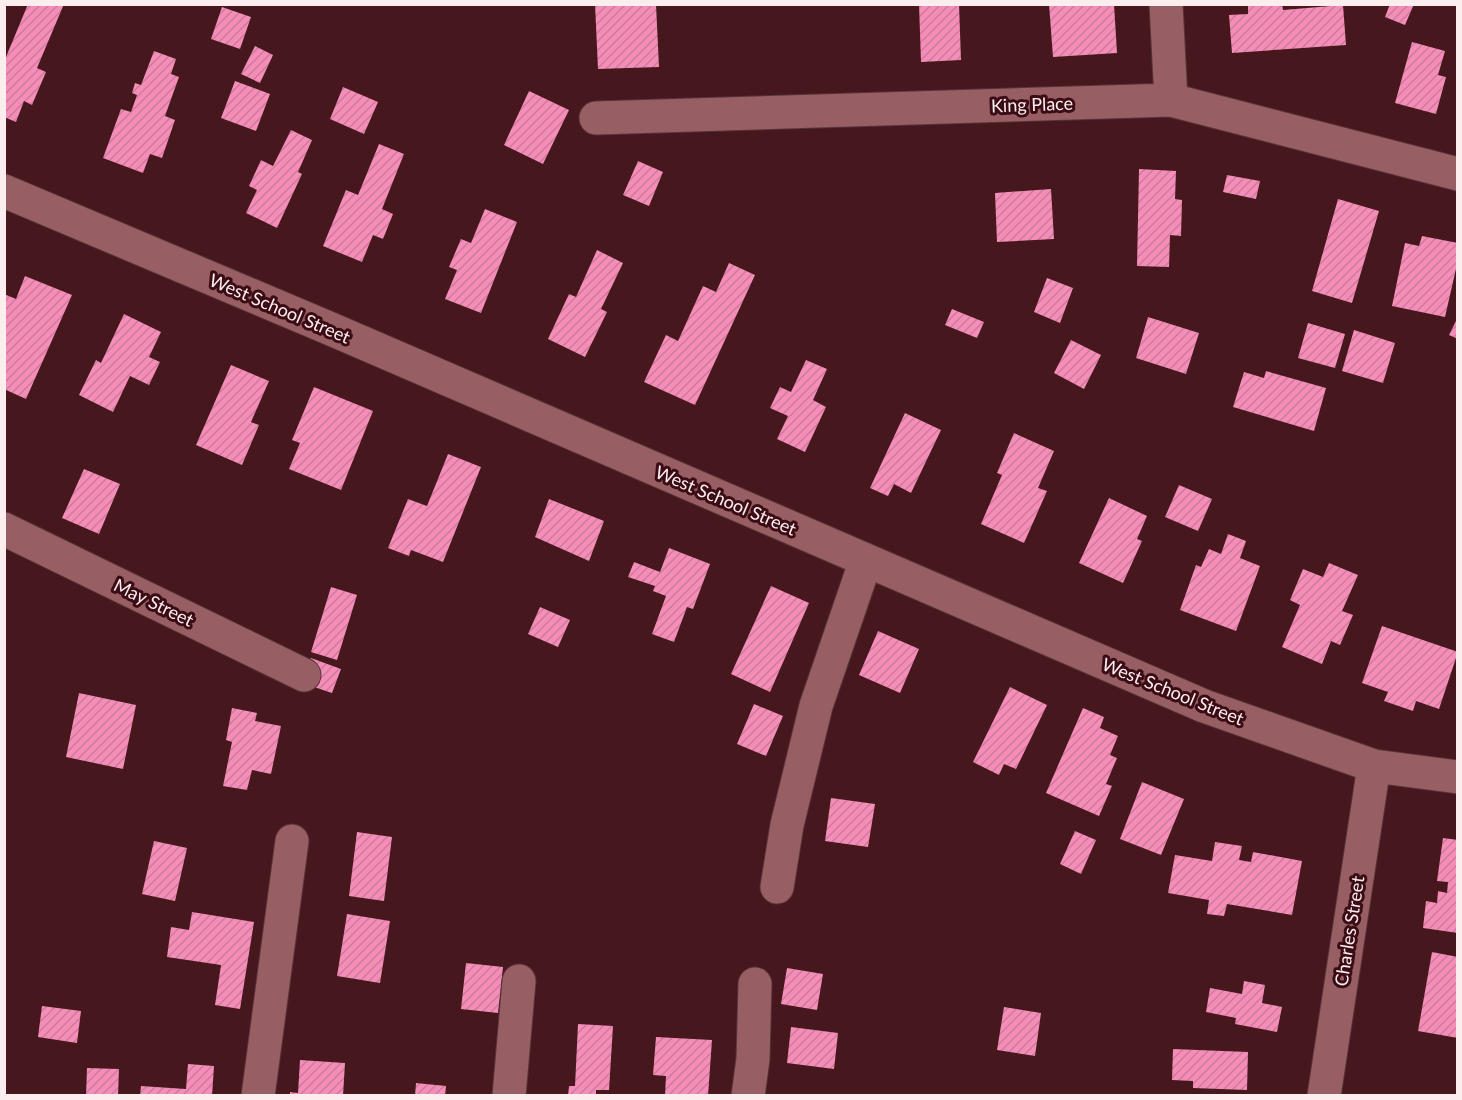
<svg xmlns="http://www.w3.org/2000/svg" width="1462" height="1100" viewBox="0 0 1462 1100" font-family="Lato,sans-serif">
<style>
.building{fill:url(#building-hatch)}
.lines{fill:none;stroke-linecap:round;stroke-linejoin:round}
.minor-casing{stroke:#58343a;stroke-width:35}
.minor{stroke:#975f63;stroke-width:33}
.labels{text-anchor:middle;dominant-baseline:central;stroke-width:6;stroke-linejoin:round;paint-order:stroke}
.street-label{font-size:18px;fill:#fceeef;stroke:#3b0c14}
</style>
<defs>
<pattern id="building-hatch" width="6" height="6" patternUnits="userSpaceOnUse" patternTransform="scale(1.5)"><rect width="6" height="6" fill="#f58db8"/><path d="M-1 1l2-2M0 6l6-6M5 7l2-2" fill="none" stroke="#cb7c9c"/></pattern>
</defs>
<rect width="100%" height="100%" fill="#46171d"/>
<path class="building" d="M28 4H64L37 68 46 72 32 105 24 101 16 122 4 117V56L6 57Z
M595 4H656L659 67 598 69Z
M919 4H959L961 60 921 62Z
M1049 4H1114L1117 53 1053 57Z
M1248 4H1282L1283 10 1343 5 1346 45 1232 53 1229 15 1248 14Z
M1390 4H1414L1405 25 1385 17Z
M222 7 251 17 240 49 211 39Z
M1412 42 1445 51 1438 75 1446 77 1436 114 1395 103Z
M255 46 273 55 260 83 241 74Z
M154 51 176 59 171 74 179 77 165 116 175 120 162 158 150 154 143 173 103 158 121 109 131 112 137 95 132 93 135 83 141 85Z
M235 81 270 94 256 131 221 118Z
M343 87 378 102 364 134 330 119Z
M529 91 569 110 543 164 504 145Z
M291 130 312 140 298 172 302 174 277 228 246 213 257 190 249 186 261 160 273 166Z
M379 144 404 154 382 209 393 214 383 239 373 235 362 262 323 246 346 190 358 195Z
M638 161 663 172 649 206 623 195Z
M1139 169 1176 171 1175 199 1182 200 1181 236 1170 235 1169 267 1137 266Z
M1227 175 1260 181 1256 199 1223 192Z
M1051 189 1054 239 997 242 995 193Z
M1338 199 1379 211 1352 303 1312 291Z
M485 209 517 222 481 313 445 299 457 270 449 267 461 239 471 243Z
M1422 236 1458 243V260L1445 317 1392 306 1405 243 1419 246Z
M597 250 623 263 601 309 607 312 585 357 548 339 569 294 576 297Z
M729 263 755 275 695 405 644 382 666 335 678 341 703 286 716 292Z
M25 276 72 295 26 399 4 389V294L16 299Z
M1047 278 1073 288 1060 323 1034 312Z
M952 309 984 322 977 338 945 325Z
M124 314 161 332 149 357 160 362 149 385 130 376 113 412 79 395 96 360 101 363Z
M1148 317 1199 333 1186 374 1136 358Z
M1458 317V339L1449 335Z
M1308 323 1345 334 1335 368 1298 358Z
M1354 330 1395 343 1383 383 1342 371Z
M1071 340 1101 355 1084 389 1054 373Z
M806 360 827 369 813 400 826 407 805 452 777 439 788 416 770 408 780 387 791 392Z
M231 365 269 381 251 422 259 425 242 465 196 445Z
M1266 371 1326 388 1314 431 1233 407 1244 372 1264 378Z
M314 387 373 411 341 490 289 469 300 443 292 440Z
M905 413 941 430 911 493 894 484 888 496 870 488Z
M1014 433 1054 451 1038 488 1047 491 1024 543 981 524 1002 475 997 473Z
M448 454 481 467 443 562 411 550 409 556 388 548 408 499 427 506Z
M84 469 120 484 99 534 62 518Z
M1179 485 1212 499 1198 531 1165 517Z
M1109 498 1147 516 1137 539 1142 541 1123 583 1079 563Z
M549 499 604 521 589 561 535 537Z
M1228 534 1246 541 1240 558 1260 566 1236 631 1180 610 1196 565 1201 567 1209 549 1221 554Z
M669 548 710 564 693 609 687 607 674 642 652 634 666 596 653 591 655 586 628 577 634 562 660 572Z
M1329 563 1358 575 1342 611 1353 615 1340 645 1331 641 1322 664 1282 647 1300 605 1290 600 1303 569 1323 577Z
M771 586 809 603 770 692 731 674Z
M331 587 357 595 337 660 311 652Z
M540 607 570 620 558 647 528 634Z
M1382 626 1458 652 1439 709 1416 701 1413 711 1384 701 1388 692 1362 683Z
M878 631 919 649 900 693 859 675Z
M311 658 341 669 332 693 302 683Z
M1010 687 1047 705 1016 769 1004 764 999 775 973 762Z
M79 693 136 705 123 769 66 757Z
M754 704 783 716 766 756 737 744Z
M232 708 257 713 255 721 281 726 271 774 252 770 247 790 223 786 232 742 226 740Z
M1083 708 1104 717 1100 728 1118 736 1110 755 1117 758 1106 784 1112 786 1099 816 1046 793Z
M1142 782 1184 799 1161 855 1120 839Z
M831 798 875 804 868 847 825 841Z
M1075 831 1096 840 1081 874 1060 864Z
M357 832 392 837 384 901 349 896Z
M1443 838 1458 840V933L1423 928 1426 901 1437 903 1438 891 1447 893 1448 882 1437 881Z
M154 841 187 848 175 901 142 894Z
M1215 842 1242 846 1239 860 1251 862 1253 852 1302 861 1292 915 1227 904 1224 916 1207 914 1209 900 1168 893 1175 855 1212 861Z
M192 912 254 922 240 1009 215 1005 221 965 167 957 171 927 189 930Z
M347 914 390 921 380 983 337 976Z
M1432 952 1458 957V1038L1418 1031Z
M466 963 503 967 498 1013 461 1009Z
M787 968 823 974 817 1010 781 1004Z
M1244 981 1265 985 1262 1003 1282 1007 1277 1032 1235 1024 1236 1018 1206 1012 1210 988 1242 994Z
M42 1006 81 1011 77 1043 38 1037Z
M1004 1007 1041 1013 1035 1056 997 1050Z
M578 1024 613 1026 609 1090H596V1096H568L569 1086H575Z
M791 1027 838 1033 834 1069 787 1063Z
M656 1037 712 1040 708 1096H665L666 1076 653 1075Z
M1173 1049 1248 1052 1247 1090 1193 1088V1081L1172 1080Z
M300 1060 345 1063 343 1096H290V1092L298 1093Z
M188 1064 214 1066 212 1096H140L141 1086 186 1089Z
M87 1068 119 1069 118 1096H86Z
M416 1083 446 1086 445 1096H415Z"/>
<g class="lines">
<defs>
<path id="minor" d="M1166 4 1171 100
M596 118 1171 100 1458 174
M4 191 331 329 1204 706 1374 766 1458 777
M4 529 304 675
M777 887 787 825 816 706 866 560
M258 1096 292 841
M509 1096 519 981
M748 1096 753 1059 755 984
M1324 1096 1374 766"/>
</defs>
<use href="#minor" class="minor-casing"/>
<use href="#minor" class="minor"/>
</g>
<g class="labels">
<g class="street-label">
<text transform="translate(1032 104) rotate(-2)">King Place</text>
<text transform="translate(280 308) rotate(23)">West School Street</text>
<text transform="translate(726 500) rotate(23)">West School Street</text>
<text transform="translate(154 602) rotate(26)">May Street</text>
<text transform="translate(1173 691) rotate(22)">West School Street</text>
<text transform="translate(1349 931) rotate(-81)">Charles Street</text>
</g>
</g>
<rect width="1462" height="1100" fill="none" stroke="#fceeef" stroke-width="12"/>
</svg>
